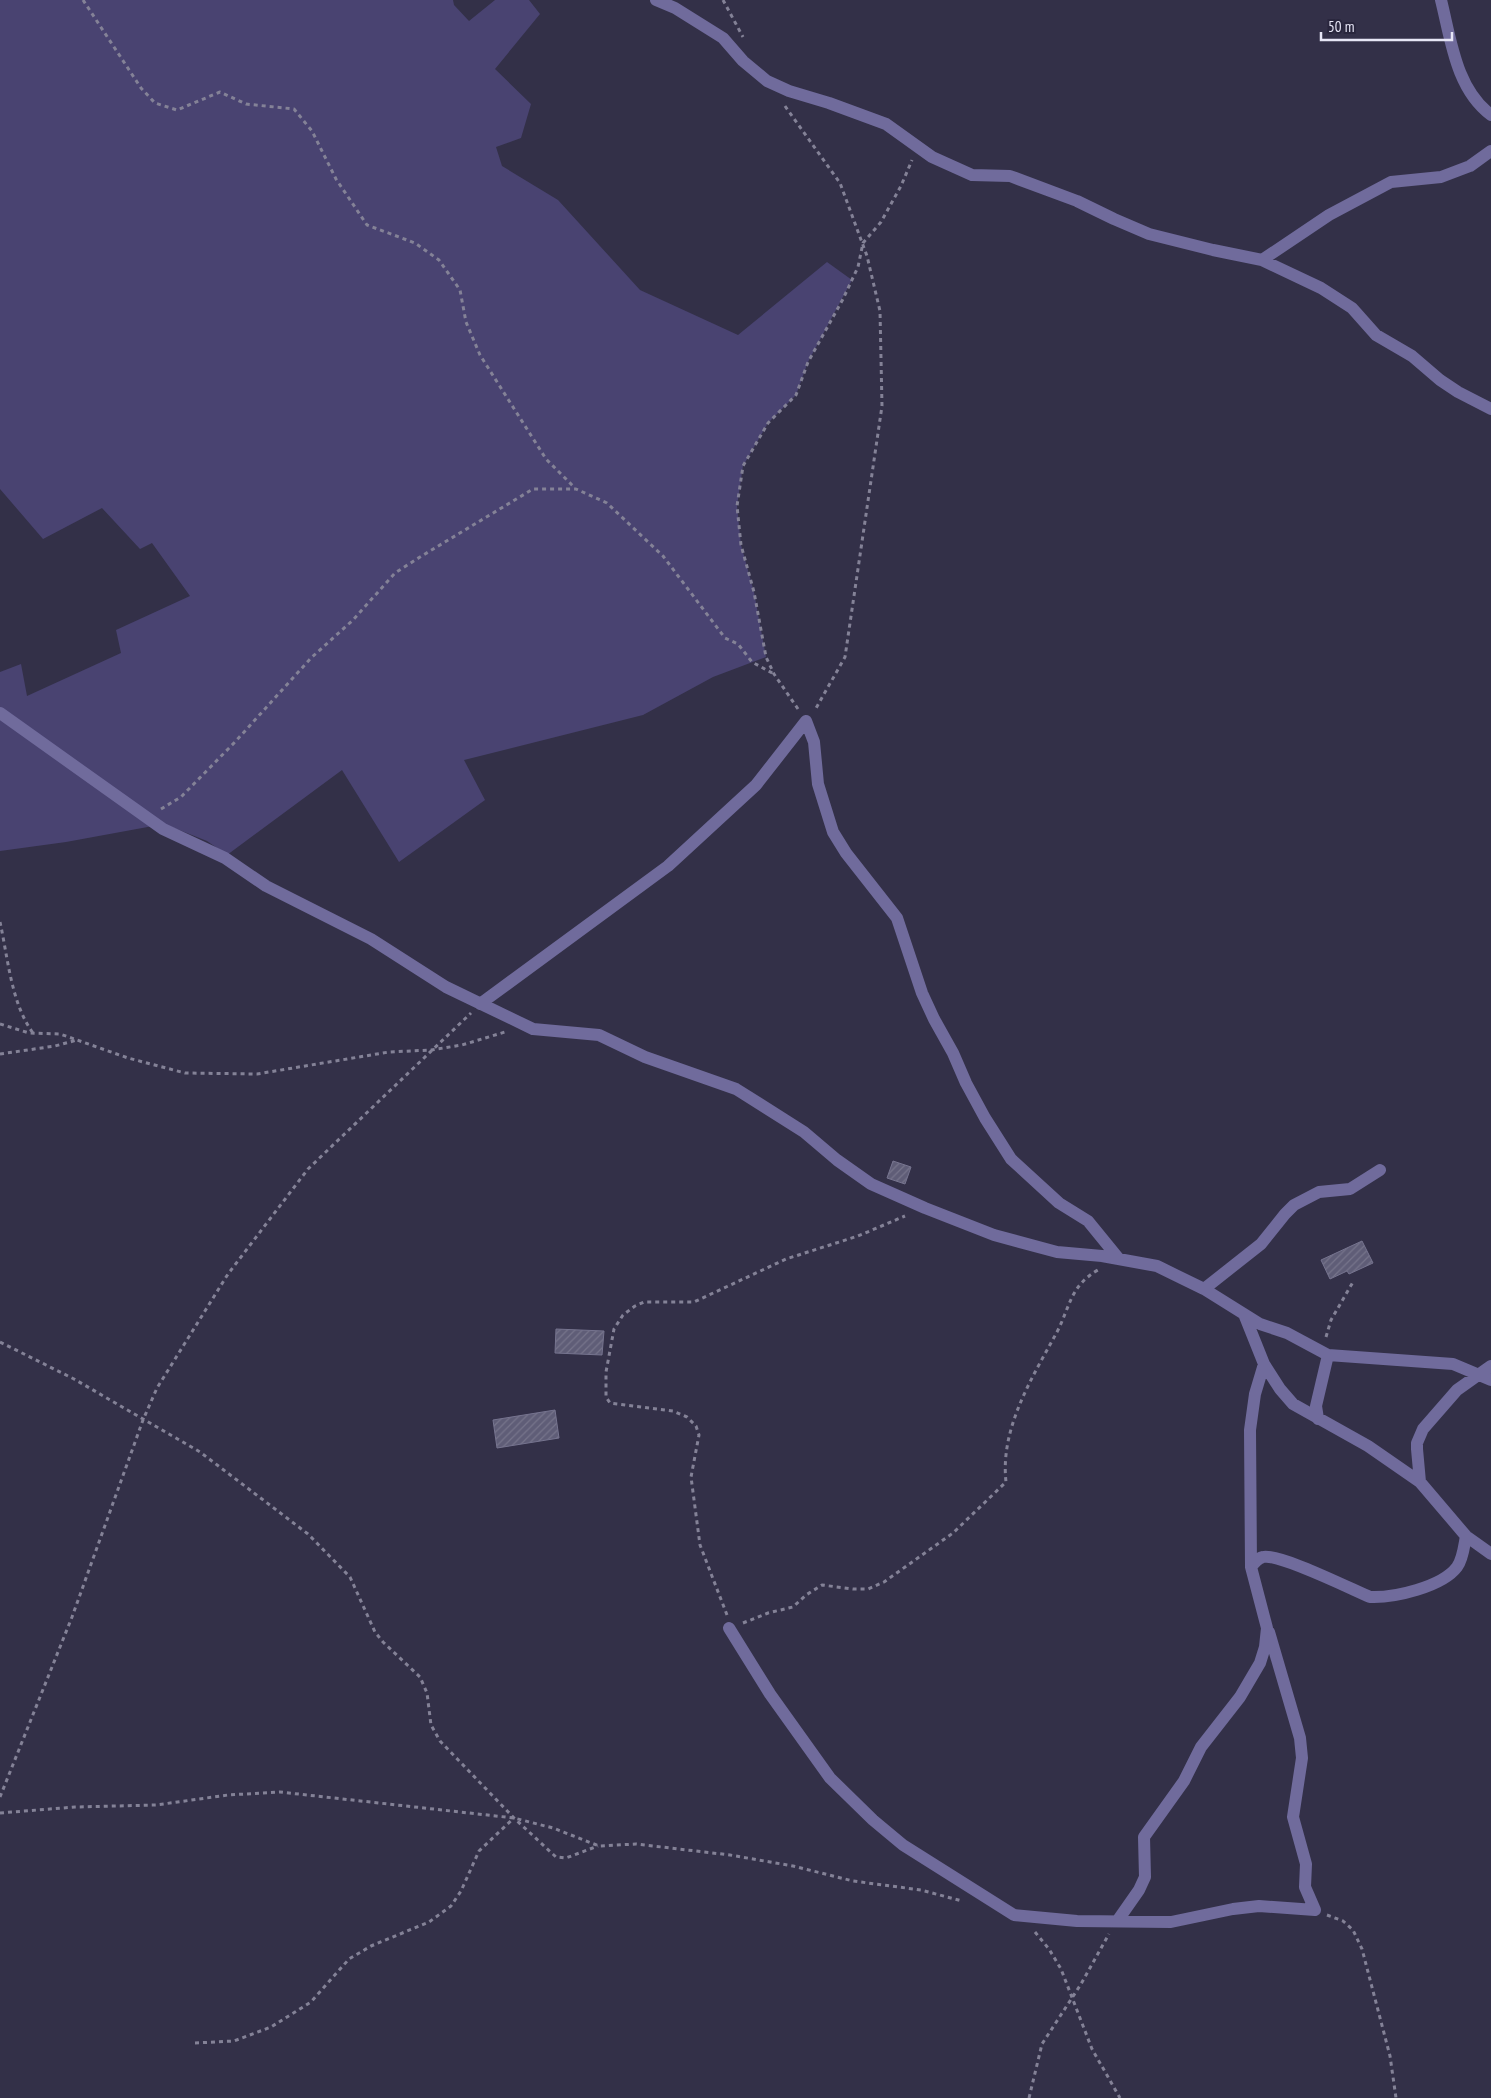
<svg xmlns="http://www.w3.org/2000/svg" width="1491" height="2098" viewBox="0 0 1491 2098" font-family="'PT Sans Narrow',sans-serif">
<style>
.grass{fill:#494371}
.building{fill:url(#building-hatch);stroke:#76748f}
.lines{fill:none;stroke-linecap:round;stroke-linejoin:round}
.path{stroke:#848297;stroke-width:3;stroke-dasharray:4 4;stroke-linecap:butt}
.street{stroke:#706b9c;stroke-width:12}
</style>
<defs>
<pattern id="building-hatch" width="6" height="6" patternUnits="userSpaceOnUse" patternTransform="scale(1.25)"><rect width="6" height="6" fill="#5f5d77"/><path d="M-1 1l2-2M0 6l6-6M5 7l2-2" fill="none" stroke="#76748b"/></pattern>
</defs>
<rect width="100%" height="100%" fill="#333048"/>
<path class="grass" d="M0 0H453L454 5 469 21 495 0H529L540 14 495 69 531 104 521 138 496 147 502 166 558 200 640 290 738 335 827 262 852 280 808 362 796 395 768 423 743 466 737 506 741 545 754 592 766 657 713 677 643 715 464 760 485 800 399 862 342 770 227 855 207 841 164 824 66 842 0 851V672L21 664 27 696 121 653 116 630 190 596 152 543 140 549 102 508 43 539 0 489Z"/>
<path class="building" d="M893 1161 911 1167 905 1184 887 1178Z
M1362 1241 1373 1263 1349 1274 1347 1271 1330 1279 1321 1260Z
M556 1329 604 1331 602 1355 555 1353Z
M555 1410 559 1438 497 1448 493 1420Z"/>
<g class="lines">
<path class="path" d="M83 0 141 88 155 103 177 110 220 92 246 104 294 109 312 131 336 179 367 225 415 243 439 260 460 290 466 322 480 355 546 459 575 488
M723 0 743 37
M785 106 840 183 867 256 880 311 882 406 845 657 815 710
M798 709 774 674 766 657 754 592 741 545 737 506 743 466 768 423 796 395 808 362 843 299 858 267 863 243 881 222 901 186 912 160
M161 809 181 797 235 742 311 658 353 620 395 573 420 557 533 489H576L607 503 663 556 725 638 738 644 752 662 774 674
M0 922C8 958 11 1003 33 1033
M0 1024 29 1033 60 1034 128 1058 185 1073 257 1074 389 1052 431 1050 462 1045 505 1032
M0 1054 55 1046 77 1040
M1326 1337 1331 1320 1353 1282
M0 1342 74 1379 200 1452 308 1534 350 1577 375 1632 383 1642 420 1677 427 1693 431 1725 440 1741 514 1818 556 1857 566 1858 598 1846
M727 1615 700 1545 691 1477 699 1435 696 1426 687 1417 673 1411 610 1403 606 1397V1372L614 1329 623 1315 635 1306 644 1302H694L786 1259 858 1236 905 1216
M743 1623 768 1613 793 1607 806 1595 822 1585 853 1589H868L884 1582 953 1533 1006 1482C1000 1428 1032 1378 1057 1332 1070 1307 1070 1286 1098 1270
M0 1797 72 1617 143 1420 157 1388 228 1274 308 1169 471 1013
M0 1813 75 1807 156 1805 228 1795 280 1792 514 1818 553 1828 599 1846 636 1844 730 1855 793 1866 853 1881 921 1890 962 1901
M1327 1915 1343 1921 1353 1930 1362 1949 1390 2056 1396 2098
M1035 1932 1049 1949 1061 1969 1092 2049 1120 2098
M195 2043 234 2041 271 2027 311 2002 349 1959 371 1946 429 1922 451 1906 461 1891 479 1851 514 1818
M1029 2098 1042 2044 1081 1984 1109 1934"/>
<path class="street" d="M656 0 675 8 723 38 743 61 767 81 789 91 829 103 886 124 932 157 972 175 1010 176 1077 201 1114 219 1149 234 1213 250 1262 260 1321 288 1352 308 1376 335 1412 356 1440 380 1458 392 1491 409
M1441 0C1451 40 1456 89 1491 115
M1262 260 1329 215 1391 182 1441 177 1470 166 1491 151
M0 713 163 829 225 858 266 886 371 939 446 987 533 1029 599 1035 645 1057 736 1089 804 1132 837 1160 871 1184 925 1208 994 1235 1057 1252 1102 1256 1157 1266 1204 1289 1260 1324 1287 1333 1328 1355 1453 1364 1491 1380
M806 721 814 742 818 784 833 832 846 853 897 918 922 993 934 1019 953 1053 966 1083 985 1118 1011 1159 1059 1203 1088 1221 1119 1259
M480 1004 668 866 756 785 806 721
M1204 1289 1261 1244 1285 1214 1294 1205 1319 1192 1350 1189 1380 1170
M1244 1314 1264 1364 1280 1389 1293 1404 1368 1446 1420 1482 1466 1536 1491 1554
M1318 1419 1316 1406 1328 1355
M1420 1482 1417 1449V1443L1423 1429 1457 1390 1491 1366
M1251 1567 1250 1430 1255 1394 1264 1364
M729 1628 770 1694 830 1778 873 1820 903 1845 1014 1915 1077 1921 1171 1922 1233 1909 1259 1906 1315 1910
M1269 1632 1300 1738 1302 1758 1293 1817 1306 1864 1305 1887 1315 1910
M1118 1920 1139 1890 1145 1877 1144 1837 1184 1781 1201 1747 1240 1697 1260 1663 1265 1647 1267 1628 1251 1567C1254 1563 1258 1558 1263 1557 1279 1553 1351 1589 1370 1597 1394 1598 1442 1587 1457 1567 1463 1559 1464 1546 1466 1536"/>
</g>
<path d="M1321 32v8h131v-8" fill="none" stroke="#e7e6f6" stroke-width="2.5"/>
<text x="1328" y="32" font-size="15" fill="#e7e6f6" stroke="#29263d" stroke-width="4" paint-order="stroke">50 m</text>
</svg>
